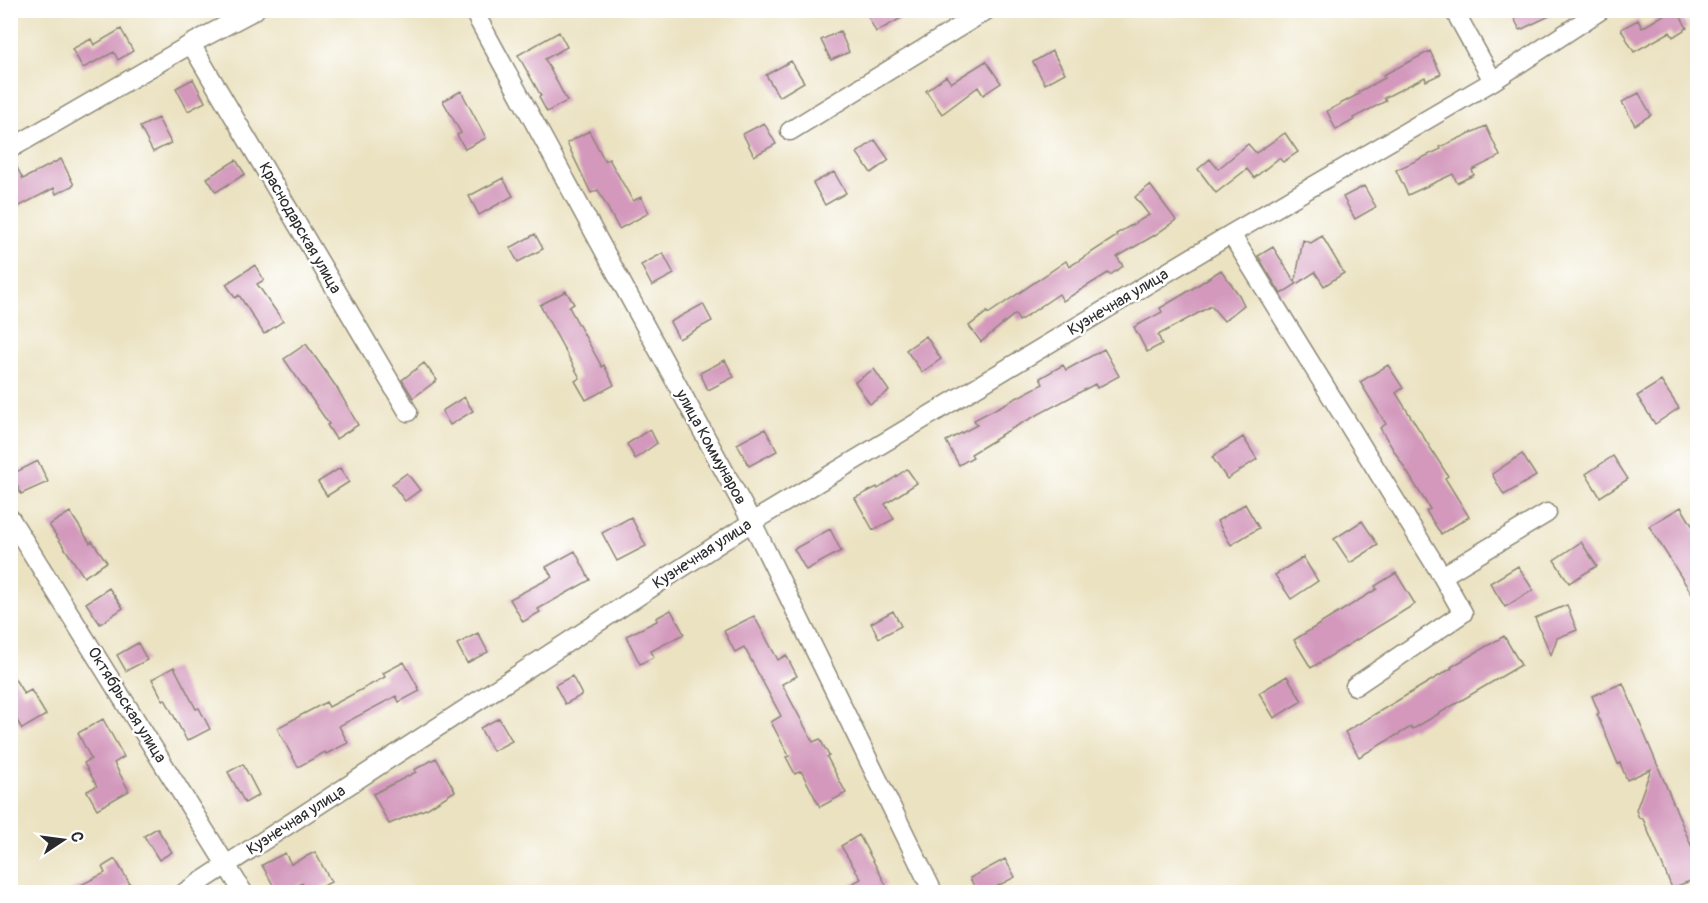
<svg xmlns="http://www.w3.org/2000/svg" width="1708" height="903" viewBox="0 0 1708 903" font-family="Pangolin,sans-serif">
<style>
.building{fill:#d398bc}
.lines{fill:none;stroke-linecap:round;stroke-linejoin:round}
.minor-casing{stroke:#8b8676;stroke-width:21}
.minor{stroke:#fff;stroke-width:18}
.labels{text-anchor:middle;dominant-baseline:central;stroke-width:5;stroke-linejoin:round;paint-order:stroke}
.street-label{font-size:16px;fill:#2b2b2b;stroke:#fff}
</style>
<rect width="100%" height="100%" fill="#fff"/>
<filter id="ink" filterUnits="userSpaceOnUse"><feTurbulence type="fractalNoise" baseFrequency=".0167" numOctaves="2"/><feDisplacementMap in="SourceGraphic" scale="12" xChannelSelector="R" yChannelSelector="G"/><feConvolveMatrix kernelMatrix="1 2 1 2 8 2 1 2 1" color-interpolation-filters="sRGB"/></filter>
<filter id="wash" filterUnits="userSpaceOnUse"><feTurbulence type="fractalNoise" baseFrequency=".008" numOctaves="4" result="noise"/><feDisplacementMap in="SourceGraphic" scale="24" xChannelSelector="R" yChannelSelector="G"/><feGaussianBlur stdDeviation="1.35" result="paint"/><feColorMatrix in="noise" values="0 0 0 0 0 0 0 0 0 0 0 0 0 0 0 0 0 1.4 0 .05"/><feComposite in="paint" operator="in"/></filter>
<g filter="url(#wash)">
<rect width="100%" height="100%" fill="#ebe2c1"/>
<g id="blocks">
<path class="building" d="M865 10H916L876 32Z
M1510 10H1562L1520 30Z
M1672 10H1677L1687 28 1673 37 1670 32 1634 52 1621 29 1638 20 1642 28Z
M121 29 133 51 118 60 114 52 83 68 72 49 91 39 94 45Z
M840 31 849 52 831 60 821 40Z
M559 32 567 47 545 59 567 101 547 112 539 97 541 96 518 55Z
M1052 51 1065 73 1045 84 1033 62Z
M1430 51 1441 74 1426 81 1425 77 1384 98 1386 101 1353 118 1354 120 1336 130 1327 111 1359 94 1358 92 1385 78 1383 75Z
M791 61 804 82 779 97 766 75Z
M986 61 1001 83 983 95 978 87 942 114 926 91 946 76 951 83Z
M193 79 205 102 188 111 176 88Z
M461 91 486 138 465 149 457 135 461 133 443 101Z
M1639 93 1651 115 1635 125 1622 102Z
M158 118 171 143 153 152 140 127Z
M764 123 776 144 754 156 743 134Z
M1486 126 1500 156 1472 170 1474 175 1457 183 1453 174 1408 195 1396 170 1441 149 1440 147Z
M589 131 605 161 609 159 633 201 641 197 649 213 619 229 598 190 591 193 567 143Z
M1285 133 1298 152 1283 162 1279 158 1254 178 1247 169 1216 193 1198 169 1210 159 1218 169 1248 144 1256 153Z
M875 140 889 160 871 173 857 153Z
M61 159 74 185 56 194 54 188 16 208 10 197V160H13L23 179Z
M236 160 245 174 216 192 207 178Z
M834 172 846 193 825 205 813 183Z
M503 178 513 196 479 215 469 196Z
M1150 185 1176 220 1155 235 1117 257 1123 266 1110 275 1108 273 1063 301 1059 294 1019 321 1015 314 981 342 969 326 987 312 988 314 1066 261 1069 267 1117 236 1116 234 1149 215 1135 197Z
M1364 186 1376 207 1355 219 1343 197Z
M535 234 543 249 518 262 510 248Z
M1322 236 1344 273 1324 286 1315 272 1281 294 1258 256 1273 247 1295 282 1303 240 1311 243Z
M663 253 674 274 652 286 641 265Z
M255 265 264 280 257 284 283 321 264 334 239 295 235 298 226 284Z
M1221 270 1239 295 1244 305 1224 321 1211 306 1158 335 1162 344 1147 352 1134 327 1162 312 1160 308 1184 294Z
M566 291 574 304 569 307 602 367 604 365 614 385 586 400 575 381 580 378 540 305Z
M703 304 712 321 679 339 670 322Z
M926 336 941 359 922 372 906 350Z
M306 344 337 388 358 425 336 439 327 425 329 424 284 359Z
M1104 349 1119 376 1097 388 1095 384 1000 435 1001 436 971 454 973 457 959 465 946 441 977 425 974 420 1043 384 1040 378 1063 365 1066 370Z
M725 360 734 377 708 390 700 373Z
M424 363 437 380 413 398 402 380Z
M1388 365 1403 388 1396 393 1448 476 1445 478 1469 517 1441 534 1426 511 1430 509 1380 428 1386 424 1360 382Z
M874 369 889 391 870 404 855 382Z
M1661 381 1679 408 1655 424 1637 396Z
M464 397 473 411 450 425 442 411Z
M650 429 657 443 635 459 627 444Z
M765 429 777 451 749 466 737 444Z
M1243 437 1257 459 1227 479 1212 457Z
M1522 454 1536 476 1504 495 1492 474Z
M1613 456 1628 479 1600 497 1586 474Z
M38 461 48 482 21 494 12 474Z
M340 468 349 482 327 496 318 482Z
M907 469 917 483 885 504 894 519 873 530 855 498 877 487 878 489Z
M407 473 420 490 405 501 392 484Z
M1245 504 1259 528 1231 545 1217 521Z
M1681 507 1698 535V604L1649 526Z
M70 512 90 543 92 541 107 562 84 577 49 525Z
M631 517 646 546 617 561 602 533Z
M1362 521 1378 545 1350 563 1334 539Z
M830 529 841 551 806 570 794 549Z
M1581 542 1597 566 1569 583 1554 560Z
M575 551 590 580 538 609 540 612 523 622 510 599 552 577 546 567Z
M1303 557 1318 581 1291 599 1275 575Z
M1518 566 1533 590 1505 607 1490 583Z
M1396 573 1415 604 1311 668 1294 640 1377 589 1375 586Z
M109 588 123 608 100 624 86 603Z
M1567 605 1577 630 1557 638 1551 655 1535 618Z
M671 610 684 634 651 651 654 657 640 664 626 636 657 621 656 618Z
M893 611 901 626 879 638 871 623Z
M754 616 778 660 786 655 797 676 782 684 813 742 820 739 829 756 827 757 846 793 820 807 801 771 795 774 786 757 789 756 771 722 781 716 744 647 735 652 724 631Z
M478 633 488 652 467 663 457 644Z
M1504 636 1521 665 1413 729 1411 727 1359 757 1345 732 1452 668 1451 667Z
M138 643 147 660 126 671 117 655Z
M404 662 420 691 399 702 396 696 339 726 348 743 326 754 325 752 298 767 277 728 326 702 329 707 385 677 383 673Z
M174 667 196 709 199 708 210 729 187 741 165 699 163 700 152 679Z
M10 671 24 694 31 690 46 715 22 729 10 709Z
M572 676 582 695 565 704 555 685Z
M1287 676 1302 701 1274 718 1259 693Z
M1623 683 1698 862V878L1672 888 1643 819 1639 818 1636 810 1651 769 1627 780 1620 763 1618 764 1597 714 1599 713 1592 696Z
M499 718 512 741 493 751 480 728Z
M103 719 124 757 114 763 129 791 97 809 87 791 97 786 84 763 91 759 78 733Z
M436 758 455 791 428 808 389 824 373 794 416 772 414 770Z
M243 764 259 795 245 803 228 772Z
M157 828 172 852 159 860 144 836Z
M859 835 886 885 873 892H836L861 879 841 846Z
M315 852 331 882 312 892H307L302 883 284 892H277L262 865 285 853 291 864Z
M115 859 130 884 115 892H67L105 873 102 867Z
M1005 859 1015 877 986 892H977L970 878Z"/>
</g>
</g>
<g filter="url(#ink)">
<use href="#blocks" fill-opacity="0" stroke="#8b8676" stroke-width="1.5"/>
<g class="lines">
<defs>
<path id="minor" d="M473 10 752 522 933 892
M1454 10 1493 81
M191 44 408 412
M790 131 987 10
M10 149 191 44 255 10
M1231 234 1442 576
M10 518 243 892
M1355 686 1463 613 1442 576 1547 513
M185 892 752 522 1231 234 1493 81 1601 10"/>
</defs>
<use href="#minor" class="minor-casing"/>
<use href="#minor" class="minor"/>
</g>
</g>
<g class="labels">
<g class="street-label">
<text transform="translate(300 228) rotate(60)">Краснодарская улица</text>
<text transform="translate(1118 302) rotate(-31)">Кузнечная улица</text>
<text transform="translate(711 447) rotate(61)">улица Коммунаров</text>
<text transform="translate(702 554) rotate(-33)">Кузнечная улица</text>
<text transform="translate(127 705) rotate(58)">Октябрьская улица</text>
<text transform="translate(296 820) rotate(-33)">Кузнечная улица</text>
</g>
</g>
<rect width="1708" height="903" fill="none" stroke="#fff" stroke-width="36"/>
<g transform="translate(63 840) rotate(77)" stroke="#ffffff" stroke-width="4.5" paint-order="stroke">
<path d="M0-4.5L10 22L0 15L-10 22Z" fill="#2b2b2b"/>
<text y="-9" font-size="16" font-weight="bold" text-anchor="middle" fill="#2b2b2b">С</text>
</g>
</svg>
